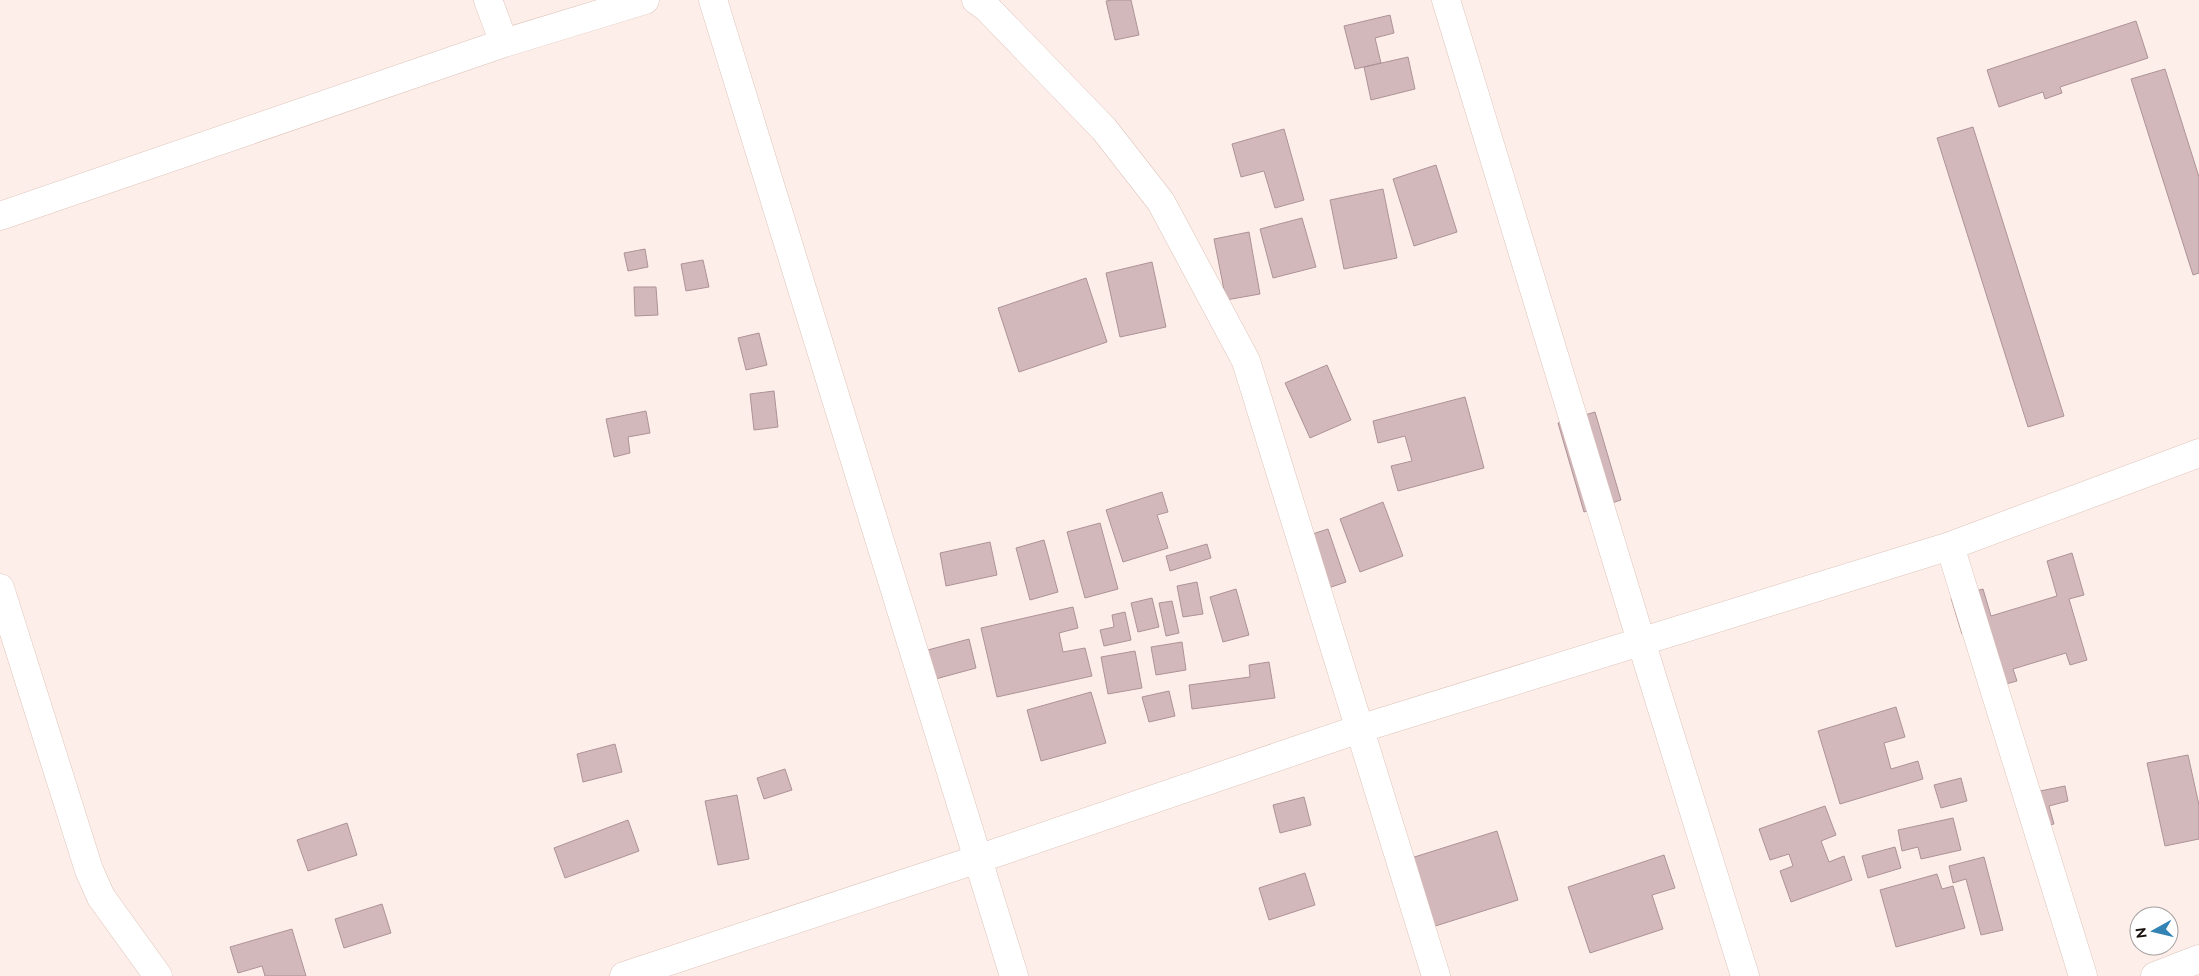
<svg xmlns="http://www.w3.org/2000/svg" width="2199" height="976" viewBox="0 0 2199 976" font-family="Raleway,sans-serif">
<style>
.building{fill:#d2b7bb;stroke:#ad9397}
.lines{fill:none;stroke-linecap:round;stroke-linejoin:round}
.minor-casing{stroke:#dec4bb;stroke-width:29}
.minor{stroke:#fff;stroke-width:28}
</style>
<rect width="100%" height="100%" fill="#feeee9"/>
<path class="building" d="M1112 0H1131L1139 35 1115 40 1106 1Z
M1390 15 1394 33 1375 38 1381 63 1355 69 1344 26Z
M2136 21 2148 58 2060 87 2062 93 2045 99 2043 92 1999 107 1987 70Z
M1408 57 1415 89 1371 100 1364 67Z
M2165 69 2199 177V273L2193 275 2131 79Z
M1973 127 2064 416 2028 427 1937 138Z
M1284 129 1304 200 1275 208 1264 171 1241 177 1232 144Z
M1436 165 1457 232 1414 246 1393 179Z
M1383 189 1397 258 1344 269 1330 200Z
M1302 218 1316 267 1273 278 1260 229Z
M1249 232 1260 294 1226 300 1214 239Z
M645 249 648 267 628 271 624 253Z
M703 260 709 287 686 291 681 264Z
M1152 262 1166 327 1120 337 1106 273Z
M1086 278 1107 342 1019 372 998 308Z
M634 287H656L658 315 635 316Z
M759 333 767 365 746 370 738 338Z
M1327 365 1351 420 1310 438 1285 383Z
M774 391 778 427 754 430 750 394Z
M1465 397 1484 468 1398 491 1391 466 1412 461 1405 436 1378 443 1373 421Z
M646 411 650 433 628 437 630 453 614 457 606 419Z
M1595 412 1621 500 1584 512 1558 423Z
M1162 492 1168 512 1157 515 1168 548 1123 562 1106 510Z
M1383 502 1403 556 1360 572 1340 519Z
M1100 523 1118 589 1085 598 1067 532Z
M1328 529 1346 582 1305 596 1291 553 1310 546 1306 536Z
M1044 540 1058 592 1030 600 1016 548Z
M990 542 997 575 946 586 940 553Z
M1207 544 1211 558 1170 571 1166 556Z
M2072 553 2084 595 2069 599 2087 660 2070 665 2066 653 2013 669 2017 681 1995 687 1977 629 1962 634 1951 598 1983 589 1991 616 2057 596 2047 561Z
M1197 582 1203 614 1183 617 1177 586Z
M1236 589 1249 635 1223 642 1210 597Z
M1152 598 1159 627 1138 632 1131 603Z
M1172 601 1179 633 1166 636 1159 603Z
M1073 607 1078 628 1059 633 1063 652 1085 648 1092 676 997 697 981 628Z
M1125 612 1131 640 1104 646 1100 630 1114 627 1112 615Z
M969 639 976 668 932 680 924 651Z
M1182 642 1186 670 1156 675 1151 647Z
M1135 651 1142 688 1108 694 1101 657Z
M1269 662 1275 698 1192 709 1189 685 1250 677 1249 665Z
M1169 691 1175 716 1149 722 1142 697Z
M1091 692 1106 743 1041 761 1027 710Z
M1896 707 1905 737 1884 743 1891 769 1918 761 1923 779 1840 804 1818 731Z
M615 744 622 772 583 782 577 754Z
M2188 755 2199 805V839L2165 846 2147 763Z
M785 769 792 790 764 799 757 778Z
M1961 778 1967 801 1941 808 1934 785Z
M2065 786 2068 801 2049 806 2054 824 2027 829 2020 795Z
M737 795 749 859 718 865 705 801Z
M1304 797 1311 825 1280 833 1273 805Z
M1825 806 1836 835 1821 841 1829 862 1844 856 1852 880 1791 902 1780 871 1793 866 1789 854 1770 860 1759 829Z
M1953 818 1961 850 1921 859 1918 847 1902 851 1898 830Z
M628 820 639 851 565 878 554 848Z
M347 823 357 855 308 871 297 840Z
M1497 831 1518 900 1429 928 1408 859Z
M1895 847 1901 868 1868 878 1862 856Z
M1664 855 1675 888 1652 895 1663 929 1590 953 1568 887Z
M1984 857 2003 930 1981 935 1966 879 1953 883 1949 866Z
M1305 873 1315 905 1269 920 1259 888Z
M1937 874 1942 889 1953 886 1965 928 1896 947 1880 890Z
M382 904 391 933 344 948 335 919Z
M292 929 306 976H265L262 966 238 973 230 947Z"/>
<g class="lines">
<defs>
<path id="minor" d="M488 0 504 43
M713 0 1014 976
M976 0 987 8 1104 129 1161 202 1246 361 1436 976
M1446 0 1641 641 1745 976
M0 216 504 43 645 0
M1950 546 2083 976
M0 588 89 870 101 897 158 976
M624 976 978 859 1359 729 1950 546 2199 453
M2155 976 2199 959"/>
</defs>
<use href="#minor" class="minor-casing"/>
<use href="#minor" class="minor"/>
</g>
<g transform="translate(2154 931) rotate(262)"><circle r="24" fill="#ffffff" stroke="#a29f9e"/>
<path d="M0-4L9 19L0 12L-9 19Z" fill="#3383b4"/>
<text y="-8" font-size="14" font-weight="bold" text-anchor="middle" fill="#170f0c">N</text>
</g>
</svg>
